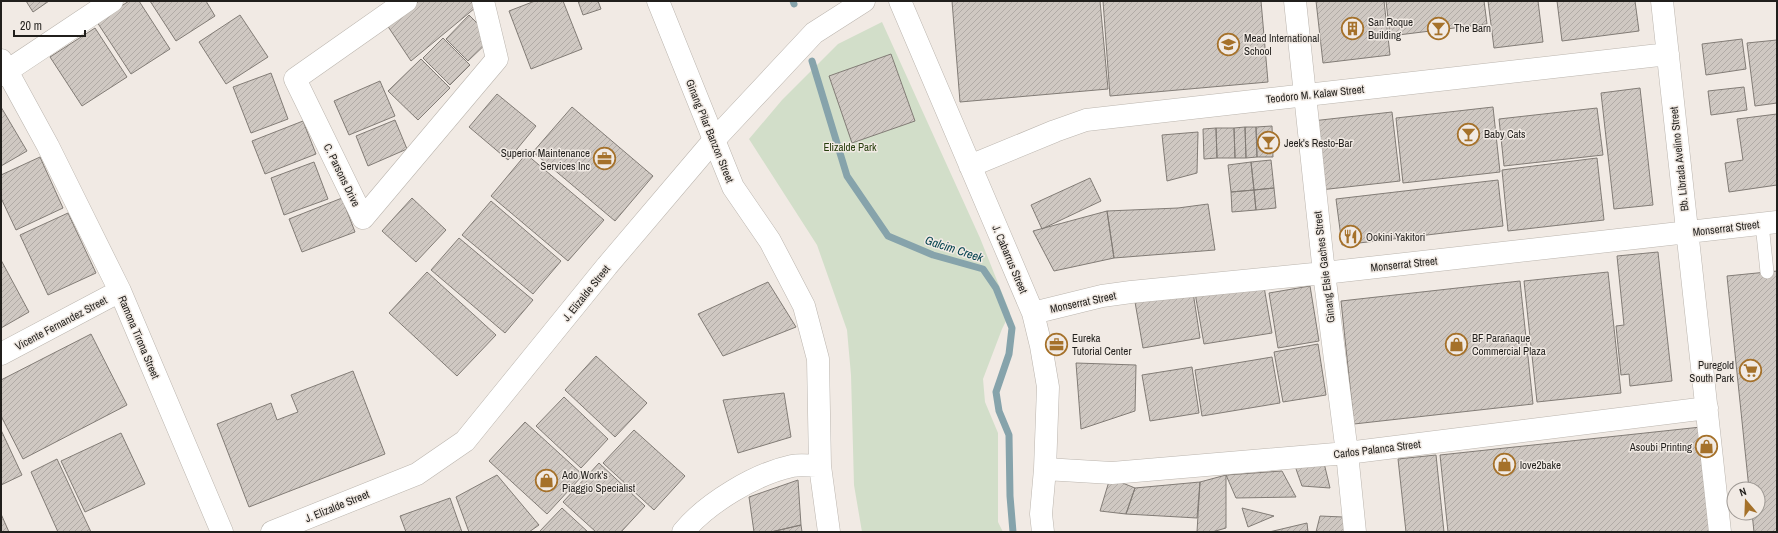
<svg xmlns="http://www.w3.org/2000/svg" width="1778" height="533" viewBox="0 0 1778 533" font-family="'Archivo Narrow',sans-serif">
<style>
.park{fill:#d2dec9}
.lines{fill:none;stroke-linecap:round;stroke-linejoin:round}
.stream{stroke:#86a3ab;stroke-width:7}
.building{fill:url(#building-hatch);stroke:#827c76}
.service-casing{stroke:#bbb5ae;stroke-width:14}
.minor-casing{stroke:#bbb5ae;stroke-width:23}
.tertiary-casing{stroke:#bbb5ae;stroke-width:23}
.service{stroke:#fff;stroke-width:13}
.minor{stroke:#fff;stroke-width:22}
.tertiary{stroke:#fff;stroke-width:22}
.labels{text-anchor:middle;dominant-baseline:central;stroke-width:3;stroke-linejoin:round;paint-order:stroke}
.poi-label{font-size:11px;fill:#211f1c;stroke:#f1eae4;text-anchor:start}
.street-label{font-size:11px;fill:#211f1c;stroke:#f1eae4}
.park-label{font-size:11px;fill:#283e0e;stroke:#f1eae4}
.water-label{font-size:12px;font-style:italic;fill:#00404d;stroke:#f1eae4}
</style>
<defs>
<pattern id="building-hatch" width="6" height="6" patternUnits="userSpaceOnUse"><rect width="6" height="6" fill="#cfc8c2"/><path d="M-1 1l2-2M0 6l6-6M5 7l2-2" fill="none" stroke="#b1aba6"/></pattern>
</defs>
<rect width="100%" height="100%" fill="#f1eae4"/>
<path class="park" d="M882 22 980 238 1010 313 1002 329 983 379 985 402 998 433V522L1003 532H862L854 485 851 375 847 330 817 245 749 139 782 100 838 44Z"/>
<g class="lines">
<path class="stream" d="M793 1 794 4
M812 61 847 176 888 236 933 255 983 269 996 288 1012 328 1009 354 996 392 999 411 1009 435 1010 496 1013 532"/>
</g>
<path class="building" d="M26 1H49L33 12Z
M129 1H139L170 49 131 74 97 22Z
M150 1H206L215 16 176 41Z
M419 1H471L475 8 411 61 385 22Z
M535 1H563L582 49 531 69 509 11Z
M578 1H598L601 9 583 15Z
M952 1H1100L1108 89 960 102Z
M1103 1H1261L1268 82 1110 96Z
M1316 1H1384L1390 55 1323 63Z
M1386 1H1484L1487 24 1390 36Z
M1488 1H1538L1543 42 1494 48Z
M1557 1H1635L1639 31 1562 41Z
M240 15 268 57 226 84 199 42Z
M469 15 492 38 468 61 446 39Z
M95 28 127 77 82 106 50 57Z
M443 38 470 65 450 85 423 58Z
M1742 39 1746 69 1706 75 1702 44Z
M1777 40V103L1755 106 1747 43Z
M891 54 915 121 852 143 829 76Z
M421 59 450 88 418 120 388 91Z
M271 73 288 119 251 133 233 87Z
M380 81 395 116 349 135 334 101Z
M1744 87 1747 110 1711 115 1708 91Z
M1640 88 1653 205 1614 209 1601 93Z
M497 94 536 126 508 160 469 127Z
M1 107 27 151 1 166Z
M572 107 653 176 615 221 533 152Z
M1493 107 1500 172 1403 183 1396 118Z
M1597 108 1603 155 1504 166 1499 119Z
M1392 112 1400 181 1320 190 1312 121Z
M1777 114V185L1729 192 1725 163 1743 160 1737 119Z
M395 120 407 149 368 166 356 136Z
M303 121 316 154 265 174 252 141Z
M1272 126 1273 157H1257L1256 127Z
M1245 127 1246 158H1235L1234 128Z
M1245 127H1256L1257 157 1246 158Z
M1216 128 1217 158 1204 159 1203 129Z
M1216 128H1234L1235 158H1217Z
M1198 132 1197 173 1167 181 1162 135Z
M526 154 604 220 568 261 491 196Z
M40 157 63 208 16 230 1 198V175Z
M1597 158 1604 220 1508 231 1502 170Z
M1271 160 1274 188 1254 190 1251 162Z
M314 162 328 199 284 215 271 178Z
M1251 162 1254 190 1231 192 1228 165Z
M1090 178 1101 201 1042 229 1031 205Z
M1498 180 1503 226 1342 245 1336 199Z
M1274 188 1276 208 1256 210 1254 190Z
M1254 190 1256 210 1232 212 1231 192Z
M342 198 355 232 302 252 289 219Z
M412 198 446 230 416 262 382 231Z
M491 201 561 261 533 294 462 235Z
M1208 204 1215 250 1114 258 1107 211 1178 208Z
M1107 211 1114 258 1054 271 1033 231Z
M68 213 96 273 48 295 20 235Z
M459 238 533 300 505 333 431 270Z
M1658 252 1672 381 1630 386 1629 374 1621 375 1616 326 1624 325 1617 256Z
M1 260 29 312 1 328Z
M1777 271V532H1754L1752 513H1758V489H1749L1727 276Z
M427 272 496 335 457 376 389 313Z
M1608 272 1621 393 1537 402 1524 281Z
M1263 281 1272 333 1204 344 1195 293Z
M1520 281 1533 404 1354 424 1341 301Z
M768 282 796 327 723 356 698 314Z
M1310 286 1319 341 1278 348 1269 293Z
M1193 292 1200 338 1143 348 1135 302Z
M91 334 127 405 23 459 1 416V380Z
M1318 344 1326 395 1283 402 1274 352Z
M596 356 647 403 615 437 565 390Z
M1272 357 1280 403 1202 416 1195 370Z
M1076 363 1136 365 1135 411 1081 429Z
M1192 367 1199 413 1150 421 1142 375Z
M353 371 385 454 249 507 217 424 271 403 277 420 298 412 291 395Z
M784 393 791 437 738 453 723 400Z
M564 397 608 439 581 468 536 426Z
M525 422 583 475 547 514 489 461Z
M1701 427 1712 532H1448L1440 455Z
M1 430 22 475 1 485Z
M634 430 685 476 654 510 603 463Z
M121 433 145 484 85 512 61 461Z
M1436 455 1444 532H1406L1398 459Z
M57 459 91 532H58L31 472Z
M599 463 645 506 621 532H596L563 502Z
M1324 463 1330 488 1302 486 1295 466Z
M1282 471 1296 497 1236 498 1226 475Z
M497 475 539 525 529 532H469L456 497Z
M1226 475V528L1212 532H1197L1200 482Z
M1110 478 1135 488 1126 514 1100 511Z
M798 480 801 525 771 532H754L749 497Z
M1200 482 1197 518 1126 514 1135 488Z
M450 498 462 532H406L400 516Z
M562 508 588 532H539Z
M1242 508 1274 516 1248 527Z
M1 514 9 532H1Z
M1320 516 1343 517 1345 532H1316Z
M1307 523 1308 532H1269Z
M801 525 802 532H771Z"/>
<g class="lines">
<defs>
<path id="service" d="M1762 224 1767 272"/>
<path id="minor" d="M406 1 295 79 363 218 497 59 483 1
M658 1 733 187 770 241 804 306 818 359 820 466 829 532
M900 1 1033 313 1041 346 1048 387 1045 469 1041 514 1043 532
M1295 1 1324 273 1347 453 1355 532
M1662 1 1720 532
M1 60 48 146 120 291 222 532
M1 75 112 1
M970 166 1055 131 1086 120 1668 54
M1033 313 1102 296 1131 292 1324 273 1777 222
M1 354 120 291
M1045 469 1112 473 1347 453 1707 408
M683 532C707 503 755 474 792 466 801 464 811 466 820 466"/>
<path id="tertiary" d="M272 532 417 474 465 441 607 266 714 140 814 33 864 1"/>
</defs>
<use href="#service" class="service-casing"/>
<use href="#minor" class="minor-casing"/>
<use href="#tertiary" class="tertiary-casing"/>
<use href="#service" class="service"/>
<use href="#minor" class="minor"/>
<use href="#tertiary" class="tertiary"/>
</g>
<defs>
<symbol id="building-ring" viewBox="-11 -11 22 22"><circle r="9.5" fill="#f1eae4" stroke="#a5712a" stroke-width="1.5"/><path d="M-4-6H4V6H1V3H-1V6H-4ZM-2.5-4.3h1.7v1.8h-1.7ZM.8-4.3h1.7v1.8H.8ZM-2.5-1h1.7V.8h-1.7ZM.8-1h1.7V.8H.8Z" fill="#a5712a"/></symbol>
<symbol id="bar-ring" viewBox="-11 -11 22 22"><circle r="9.5" fill="#f1eae4" stroke="#a5712a" stroke-width="1.5"/><path d="M-6-5H6L.8 .8V4.5H3.5V6h-7V4.5H-.8V.8Z" fill="#a5712a"/></symbol>
<symbol id="school-ring" viewBox="-11 -11 22 22"><circle r="9.5" fill="#f1eae4" stroke="#a5712a" stroke-width="1.5"/><path d="M0-5L7-2L0 1L-7-2ZM-4 1L0 2.5L4 1V4Q0 6-4 4Z" fill="#a5712a"/></symbol>
<symbol id="office-ring" viewBox="-11 -11 22 22"><circle r="9.5" fill="#f1eae4" stroke="#a5712a" stroke-width="1.5"/><path d="M-6-3h4V-5.5h4V-3h4V5H-6ZM-1-4.5V-3h2v-1.5ZM-6 0V1H6V0Z" fill="#a5712a"/></symbol>
<symbol id="restaurant-ring" viewBox="-11 -11 22 22"><circle r="9.5" fill="#f1eae4" stroke="#a5712a" stroke-width="1.5"/><path d="M-5-6h1v4h1v-4h1v4h1v-4h1v5L-1.5 .5V6h-2V.5L-5-1ZM5-6V6H3V1.5H1.5Q1.5-4 5-6Z" fill="#a5712a"/></symbol>
<symbol id="shop-ring" viewBox="-11 -11 22 22"><circle r="9.5" fill="#f1eae4" stroke="#a5712a" stroke-width="1.5"/><path d="M-5-2.5h2.3a2.7 3.5 0 0 1 5.4 0H5L5.5 6h-11ZM-1.5-2.5h3a1.5 2.3 0 0 0-3 0Z" fill="#a5712a"/></symbol>
<symbol id="supermarket-ring" viewBox="-11 -11 22 22"><circle r="9.5" fill="#f1eae4" stroke="#a5712a" stroke-width="1.5"/><path d="M-6-5.5h2.5l.6 2H6L4.5 2H-2.5L-4.4-4H-6ZM-1.5 3.2a1.3 1.3 0 1 0 .1 0ZM3 3.2a1.3 1.3 0 1 0 .1 0Z" fill="#a5712a"/></symbol>
</defs>
<g fill-rule="evenodd">
<use href="#building-ring" x="1340" y="16" width="25" height="25"/>
<use href="#bar-ring" x="1426" y="16" width="25" height="25"/>
<use href="#school-ring" x="1216" y="32" width="25" height="25"/>
<use href="#bar-ring" x="1456" y="122" width="25" height="25"/>
<use href="#bar-ring" x="1256" y="130" width="25" height="25"/>
<use href="#office-ring" x="592" y="146" width="25" height="25"/>
<use href="#restaurant-ring" x="1338" y="224" width="25" height="25"/>
<use href="#office-ring" x="1044" y="332" width="25" height="25"/>
<use href="#shop-ring" x="1444" y="332" width="25" height="25"/>
<use href="#supermarket-ring" x="1738" y="358" width="25" height="25"/>
<use href="#shop-ring" x="1694" y="434" width="25" height="25"/>
<use href="#shop-ring" x="1492" y="452" width="25" height="25"/>
<use href="#shop-ring" x="534" y="468" width="25" height="25"/>
</g>
<g class="labels">
<g class="poi-label">
<text x="1368" y="22">San Roque<tspan x="1368" dy="13">Building</tspan></text>
<text x="1454" y="28">The Barn</text>
<text x="1244" y="38">Mead International<tspan x="1244" dy="13">School</tspan></text>
<text x="1484" y="134">Baby Cats</text>
<text x="1284" y="143">Jeek's Resto-Bar</text>
<text x="590" y="153" text-anchor="end">Superior Maintenance<tspan x="590" dy="13">Services Inc</tspan></text>
<text x="1366" y="237">Ookini Yakitori</text>
<text x="1072" y="338">Eureka<tspan x="1072" dy="13">Tutorial Center</tspan></text>
<text x="1472" y="338">BF Parañaque<tspan x="1472" dy="13">Commercial Plaza</tspan></text>
<text x="1734" y="365" text-anchor="end">Puregold<tspan x="1734" dy="13">South Park</tspan></text>
<text x="1692" y="447" text-anchor="end">Asoubi Printing</text>
<text x="1520" y="465">love2bake</text>
<text x="562" y="475">Ado Work's<tspan x="562" dy="13">Piaggio Specialist</tspan></text>
</g>
<g class="street-label">
<text transform="translate(1315 94) rotate(-6)">Teodoro M. Kalaw Street</text>
<text transform="translate(710 131) rotate(68)">Ginang Pilar Banzon Street</text>
<text transform="translate(1679 159) rotate(-96)">Bb. Librada Avelino Street</text>
<text transform="translate(342 175) rotate(64)">C. Parsons Drive</text>
<text transform="translate(1726 228) rotate(-7)">Monserrat Street</text>
<text transform="translate(1010 259) rotate(67)">J. Cabarrus Street</text>
<text transform="translate(1404 264) rotate(-6)">Monserrat Street</text>
<text transform="translate(1324 267) rotate(-97)">Ginang Elsie Gaches Street</text>
<text transform="translate(586 293) rotate(-51)">J. Elizalde Street</text>
<text transform="translate(1083 302) rotate(-12)">Monserrat Street</text>
<text transform="translate(61 323) rotate(-28)">Vicente Fernandez Street</text>
<text transform="translate(139 337) rotate(67)">Ramona Tirona Street</text>
<text transform="translate(1377 449) rotate(-7)">Carlos Palanca Street</text>
<text transform="translate(337 506) rotate(-22)">J. Elizalde Street</text>
</g>
<g class="park-label">
<text x="850" y="147">Elizalde Park</text>
</g>
<g class="water-label">
<text transform="translate(954 249) rotate(18)">Galcim Creek</text>
</g>
</g>
<rect width="1778" height="533" fill="none" stroke="#211f1c" stroke-width="4"/>
<g transform="translate(1746 501) rotate(341)"><circle r="19" fill="#f1eae4" stroke="#9e9994"/>
<path d="M0-3L7 15L0 10L-7 15Z" fill="#a5712a"/>
<text y="-6" font-size="11" font-weight="bold" text-anchor="middle" fill="#211f1c">N</text>
</g>
<path d="M14 30v6h71v-6" fill="none" stroke="#211f1c" stroke-width="2"/>
<text x="20" y="30" font-size="12" fill="#211f1c" stroke="#f1eae4" stroke-width="3" paint-order="stroke">20 m</text>
</svg>
